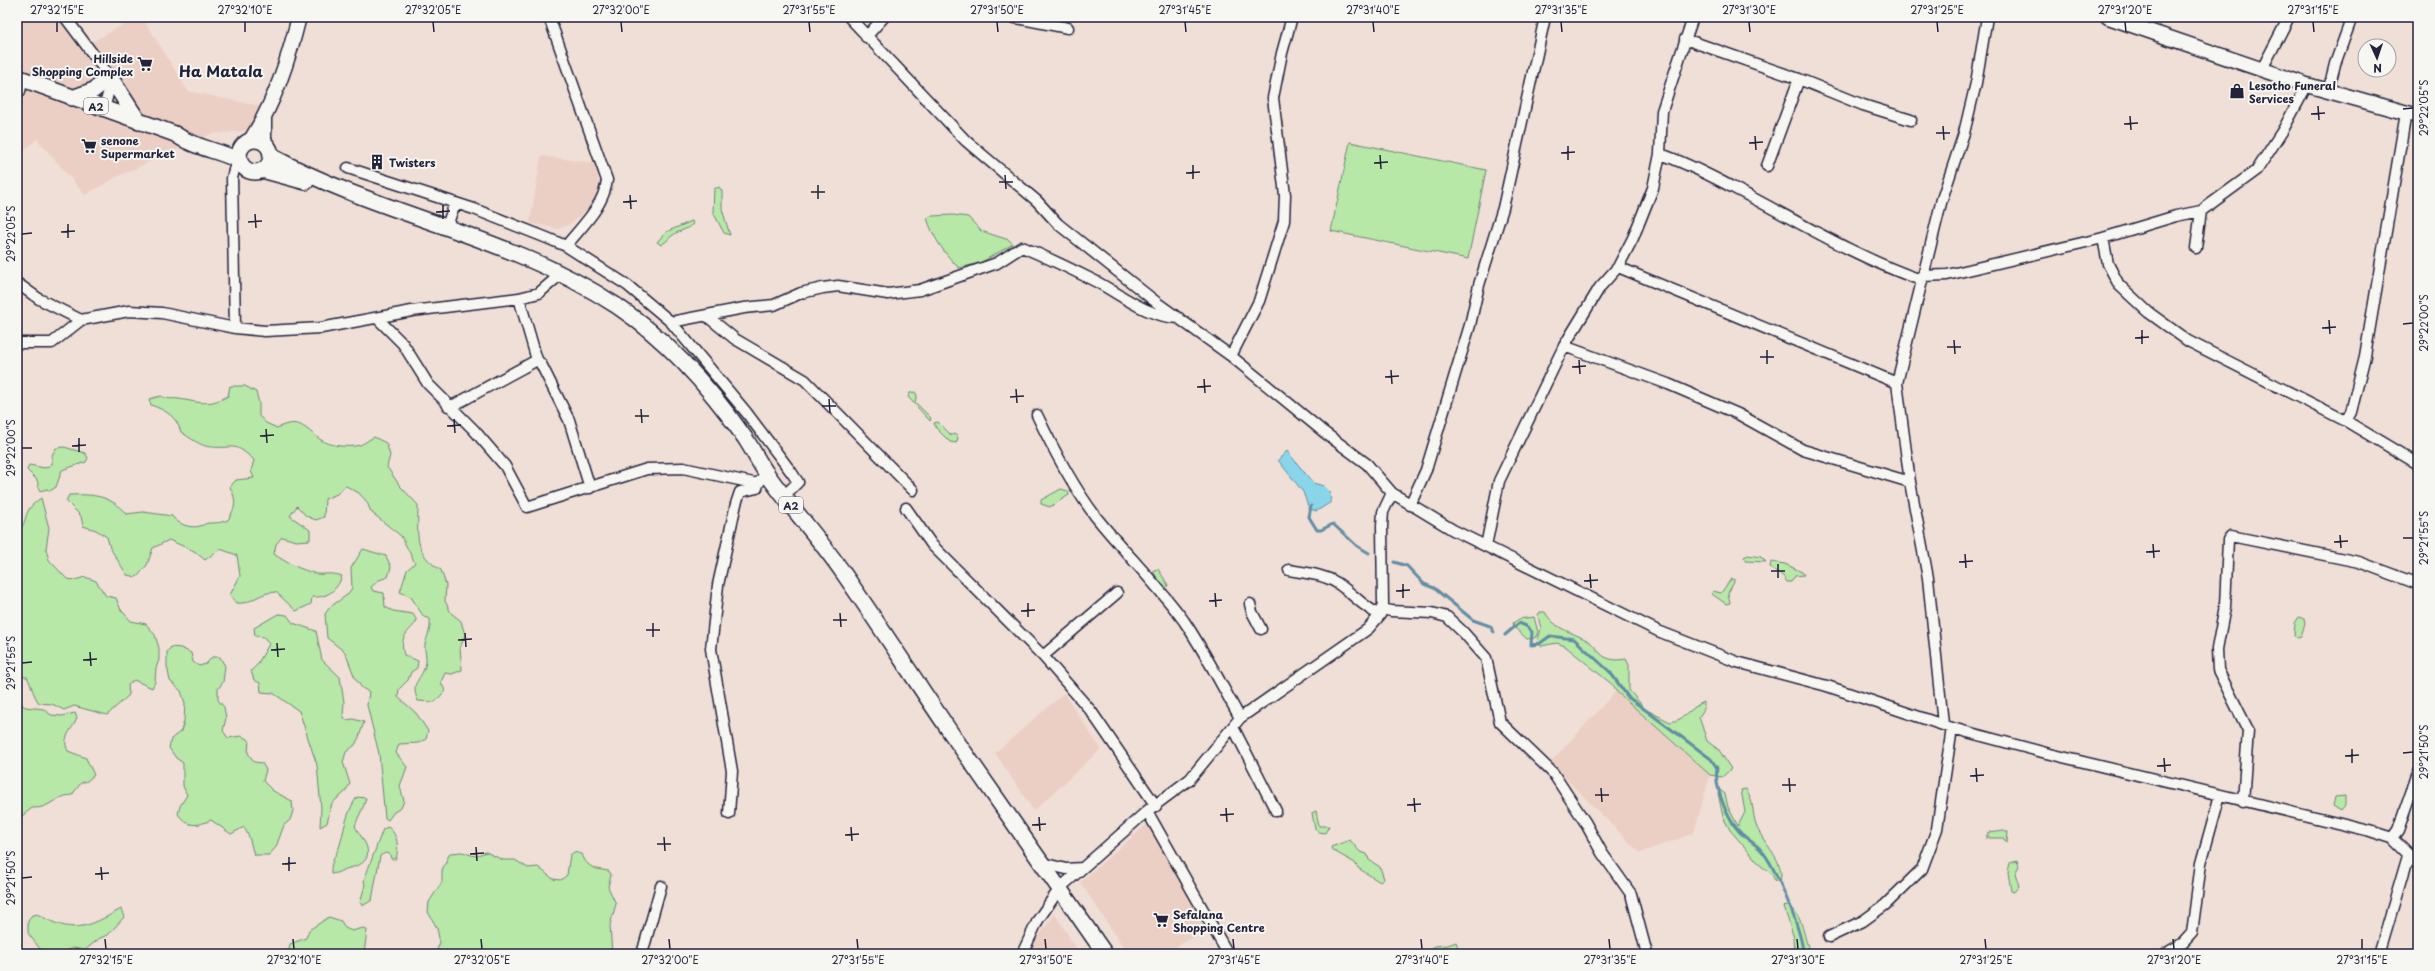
<svg xmlns="http://www.w3.org/2000/svg" width="2435" height="971" viewBox="0 0 2435 971" font-family="'Playpen Sans',sans-serif">
<style>
.built{fill:#eccfc4}
.green{fill:#b7e8a8;stroke:#6c8572}
.water{fill:#89d5e9;stroke:#608da3}
.lines{fill:none;stroke-linecap:round;stroke-linejoin:round}
.stream{stroke:#608da3;stroke-width:3}
.street-casing{stroke:#22223b;stroke-width:13}
.secondary-casing{stroke:#22223b;stroke-width:17}
.primary-casing{stroke:#22223b;stroke-width:18}
.street{stroke:#f6f6f2;stroke-width:10}
.secondary{stroke:#f6f6f2;stroke-width:14}
.primary{stroke:#f6f6f2;stroke-width:15}
.ticks{fill:none;stroke:#22223b;stroke-width:1.5}
.labels{text-anchor:middle;dominant-baseline:central;stroke-width:4;stroke-linejoin:round;paint-order:stroke}
.shield{fill:#f6f6f2;stroke:#626272;stroke-width:1}
.shield-label{font-size:10px;font-weight:bold;fill:#22223b}
.poi-label{font-size:11px;font-weight:bold;fill:#22223b;stroke:#f6f6f2;text-anchor:start}
.district-label{font-size:15px;font-weight:bold;fill:#22223b;stroke:#f6f6f2}
.neatline{fill:none;stroke:#22223b;stroke-width:1.5}
.ticks-label{font-size:10px;text-anchor:middle;fill:#22223b}
</style>
<rect width="100%" height="100%" fill="#f0dfd7"/>
<filter id="ink" filterUnits="userSpaceOnUse"><feTurbulence type="fractalNoise" baseFrequency=".025" numOctaves="2"/><feDisplacementMap in="SourceGraphic" scale="8" xChannelSelector="R" yChannelSelector="G"/><feConvolveMatrix kernelMatrix="1 2 1 2 8 2 1 2 1" color-interpolation-filters="sRGB"/></filter>
<g filter="url(#ink)">
<path class="built" d="M17 17H69L90 43 137 17H142L188 91 264 107 255 130 211 134 115 178 85 195 37 139 17 157Z
M541 156 597 163 599 186 592 205 572 223 558 229 530 223Z
M1616 691 1710 775 1694 833 1640 853 1550 763Z
M1064 693 1101 749 1034 811 995 753Z
M1151 821 1209 927 1165 954H1128L1080 882Z
M1055 914 1080 954H1027L1033 943Z"/>
<path class="green" d="M1350 142 1486 170 1468 259 1331 231Z
M719 187 722 191V209L730 235 724 233 713 212 714 189Z
M953 215 968 217 981 231 1009 240 1013 244 980 263 959 268C946 256 932 236 927 218L932 216Z
M692 221 693 224C688 229 682 230 676 233 670 236 667 242 661 245L657 242 666 232Z
M230 386H245L256 392 259 403V416L266 423 277 428C300 417 304 428 321 440 330 446 349 448 360 445 365 443 370 439 374 437L386 443 390 455 387 467 400 486 418 505C418 535 413 553 441 570L446 585 445 601 451 613 461 621 465 635 460 648 462 670 452 674 445 673 441 682 445 691 435 702 418 701C410 682 420 682 425 666 428 659 424 651 425 644 428 634 431 629 430 619L424 617 411 597 400 592 407 570 415 563 401 536 371 512 367 502 359 493 346 486 337 494 325 499 324 517 316 520 306 516 297 506 290 516 310 530V540L296 541 282 537 276 544 274 554C286 563 302 570 317 574 326 575 330 572 342 576 337 590 328 598 312 597L311 604 296 611 276 592C257 592 253 605 236 603L230 595 240 576 237 555 220 549 205 560 194 551 169 540 153 548 147 565 137 577 127 575 110 548 107 537 96 530 83 526 81 516 66 501 69 495C92 494 111 495 126 514L143 512 172 516C177 524 191 529 200 526 204 525 206 523 209 523 217 523 220 523 228 520 236 507 237 501 230 487L236 480 254 478 251 471 254 460C233 441 236 449 212 447 201 447 189 437 181 432 176 416 167 411 151 405L149 399 161 396C168 400 171 398 179 399 199 402 208 407 228 396Z
M915 392 917 395 915 402 931 418 930 421 908 397 910 393Z
M938 422 951 435 956 434 958 438 956 443 950 442 936 428 934 423Z
M64 447 85 453 88 458 86 462 62 470 56 487 50 491 47 489 40 491 37 480 27 470 29 465 45 468 52 464V455L56 448Z
M1061 489 1068 491 1069 495 1050 507 1041 504V500Z
M41 498 49 528 46 549 49 560 67 579 75 580 85 577 96 581 106 596 116 598 121 610 131 621 146 624 155 635 159 648V660L156 668 155 682 152 688 134 680 128 685 129 695 107 715 74 706 64 710 52 704 39 703C33 695 32 686 27 677L17 676V533C30 521 20 512 41 498Z
M363 549 386 556 391 567 388 577 379 580 371 587 373 591 384 593 385 607 393 611 413 614 417 621C407 634 399 636 404 655L418 661 417 668 411 672 408 680 399 689 398 697 416 713 428 731 426 739 418 743 399 744 396 753 407 767 400 786 404 801 401 808 394 812 388 820 385 818 379 754 367 705 369 692 362 688 355 678 345 652 327 638 325 614 330 607 347 595 352 588 351 568Z
M1748 555 1761 557 1766 562 1745 561 1744 557Z
M1771 562 1785 564 1802 572 1804 575 1795 576 1791 582H1787L1783 576 1770 567Z
M1158 569 1168 585 1166 588 1163 587 1154 573V570Z
M1731 579H1734V582L1728 593 1730 603 1726 604 1712 594 1713 591 1721 593Z
M1540 612H1545C1556 631 1572 631 1590 642 1595 646 1599 654 1605 657 1613 661 1619 660 1626 659L1629 665V690L1645 709 1670 722C1686 720 1690 707 1704 702V709L1699 717 1707 741 1719 750 1731 769 1722 777 1710 775 1616 691 1614 686 1565 646 1557 643 1541 646 1537 642 1541 629 1538 615Z
M278 614 287 615 293 623 316 631 322 660 340 677 344 702 343 715 346 720 353 719 364 722 359 737 355 745 346 752 343 762 350 784 344 793 332 803 327 823 320 827 321 808 317 765 299 711 273 693 261 692 260 683 254 680 251 671 257 665 269 644 264 637 255 636 254 628Z
M1534 617 1538 632 1535 638 1527 639 1514 627 1513 623 1519 619Z
M2299 617 2304 619 2305 624 2301 636 2297 637 2294 636 2295 623Z
M171 647 181 648 191 653 193 662 199 666 206 664 212 657H220L225 666 223 682 218 689V700L224 707 226 718 223 731 228 738 241 736 249 740 248 753 254 762 262 763 266 770 263 781 273 791 292 801 293 811 290 820 284 825 276 847 269 855H254L249 837 244 827 231 834 211 820C197 826 188 828 178 814L180 806 187 795 183 786V763L176 758 169 748 171 739 181 731 184 721 185 703 181 691 170 681 167 666V652Z
M17 700 25 707 44 709 51 715 62 716 75 713 77 718C72 731 61 737 68 751L86 758 94 775 87 781 81 783 72 795C53 796 51 809 32 808L17 820Z
M1746 789C1754 801 1752 812 1756 825 1762 843 1786 861 1780 881H1775L1772 874 1761 866 1730 830 1723 817 1718 793 1720 790 1725 794 1728 807 1738 826 1745 812 1741 790Z
M2345 796V806L2341 811 2333 806 2335 797Z
M357 797 366 798C364 808 358 816 355 826 358 833 366 842 367 848 370 862 359 866 349 868 342 870 339 873 331 874 330 858 338 855 341 841 345 825 347 812 357 797Z
M1316 811 1319 826H1329L1325 833 1319 832 1315 829 1312 813Z
M388 827C398 834 399 848 396 859H391L390 854 385 853 380 856 372 900 364 905 360 903 365 885 364 880 383 829Z
M2004 830 2008 832 2007 843 2003 838H1986L1989 832Z
M1350 840 1360 852 1367 854 1369 860 1380 867 1384 879 1380 882 1358 868 1355 863 1332 850 1331 847Z
M462 852 475 856 486 852 503 860H515L528 868 538 867 553 879 561 880 567 875 570 855 574 852 582 854C587 868 595 869 609 871L611 875 608 887 616 904 610 925 612 954H435L440 943 437 928 428 912 429 902 442 882V870L450 853Z
M2017 861 2019 866 2015 873 2019 886 2014 892 2011 891 2008 872 2010 863Z
M1786 905C1805 914 1803 940 1811 954H1795L1794 938 1784 907Z
M121 909 124 917 108 935 100 938 85 950 73 948 60 954H49L40 949 28 933V921L31 916 37 914C73 935 87 928 121 909Z
M329 917 341 921 345 928 352 931 363 928 367 930 364 954H288L290 944 306 938 309 930Z
M1456 942 1460 954 1444 951V954H1434L1431 950 1434 946 1448 945Z"/>
<path class="water" d="M1287 451 1313 483 1324 486 1330 492 1331 502 1317 511 1309 509 1303 492 1278 460Z"/>
<g class="lines">
<path class="stream" d="M1311 506 1309 517 1317 530H1321L1333 524 1357 546 1369 553
M1394 562 1407 566 1424 584 1434 588 1473 620 1490 626 1494 632
M1505 635 1519 623 1526 626 1532 632 1531 645 1539 644 1550 636 1574 639 1610 672 1628 697 1711 759 1717 768C1714 785 1726 817 1738 830 1744 838 1754 842 1761 850 1775 865 1803 933 1803 954"/>
<defs>
<path id="street" d="M65 17 110 77 109 90 104 109
M549 17 607 180C604 206 582 226 566 246
M849 17 966 141 1037 201 1058 224 1156 302 1231 356 1325 433 1367 464 1392 493 1453 530 1658 631 1737 662 1827 686 1952 728 2046 753 2370 831 2392 838 2418 864
M1011 17 1068 28
M866 37 884 17
M1685 39 1799 79 1863 105 1911 120
M2262 69 2289 17
M2328 92 2335 64 2352 17
M17 93 20 91 23 79
M1660 154C1685 162 1709 175 1732 187 1794 219 1855 257 1921 280
M1767 166 1799 79
M348 168 474 209 547 238 566 246 627 285 671 322 746 412 792 473 798 482 784 496
M447 226 455 203
M2103 238 2108 264 2119 285 2148 312 2188 341 2346 421 2418 464
M2196 248 2201 211
M1618 267 1897 383
M1922 276 1947 275 2103 238 2176 216 2201 211 2257 170 2283 130 2307 85
M17 283 39 299 81 320 129 311 162 313 235 328 265 331 321 328 412 311 519 298 539 293 562 273
M519 298 537 360 541 364 569 420 590 488
M708 317 735 339 805 380 913 490
M377 318 403 344 428 384 474 430 505 466 527 507 647 469 683 468 758 484 766 473
M671 322 744 308 774 305 801 293 823 288 838 286 888 294 920 290 997 263 1022 247C1047 257 1071 269 1095 281 1122 295 1147 317 1179 318
M235 328 232 178 237 159
M17 343H52L81 320
M1564 346 1600 287 1618 267 1633 238 1653 188 1660 154 1662 111 1693 17
M1231 356 1259 301 1284 221 1285 195 1273 98 1282 53 1292 17
M448 406 456 404 537 360
M1037 415C1054 451 1072 485 1096 517 1124 552 1157 584 1184 621 1205 652 1222 686 1240 718
M2346 421 2351 412 2365 356 2406 113
M1410 505 1426 470 1470 325 1479 285 1503 208 1545 17
M906 508 932 545 1043 656
M1486 546 1499 481 1564 346 1668 384 1738 414 1803 450 1910 482
M1289 570C1305 573 1323 574 1337 583 1352 593 1363 607 1380 615
M1117 593 1043 656 1091 711 1156 806
M1250 604 1252 612 1261 629
M1382 609 1391 611 1432 613 1447 617 1464 633 1486 658 1500 722 1553 773 1585 822 1602 853 1631 894 1647 954
M1943 724 1928 578 1910 482 1897 383 1942 199 1964 133 1976 83 1987 17
M1233 727 1276 811
M2243 802 2248 730 2218 670 2217 649 2225 607 2228 540 2231 536 2359 562 2418 584
M1147 811 1228 954
M729 814 732 771 711 649 718 585 736 504 740 492 757 488 758 484
M2392 838 2398 830 2418 773
M1042 863 1066 869 1082 868
M1829 937 1863 921 1885 905 1922 869 1937 829 1952 728
M642 954 661 886
M1022 954 1038 920 1060 888 1147 811 1190 779 1240 718 1368 629 1380 615 1383 604 1382 526 1383 512 1392 493
M2165 954 2183 943 2192 933 2201 863 2220 795
M2379 954 2408 856"/>
<path id="secondary" d="M2108 17 2307 85 2418 116
M264 119V143
M251 140C275 101 288 61 299 17"/>
<path id="primary" d="M17 77 175 134C194 148 219 150 240 161
M72 98 94 90 110 77 139 122
M239 156a16 16 0 1 1 32 0a16 16 0 1 1-32 0Z
M271 156C384 217 508 234 617 306 668 340 710 388 745 438 753 450 759 463 767 474 791 508 820 539 844 574 880 626 915 680 951 733 1002 807 1054 880 1105 954
M262 170 306 182"/>
</defs>
<use href="#street" class="street-casing"/>
<use href="#secondary" class="secondary-casing"/>
<use href="#primary" class="primary-casing"/>
<use href="#street" class="street"/>
<use href="#secondary" class="secondary"/>
<use href="#primary" class="primary"/>
</g>
</g>
<path class="ticks" d="M57 22V32M245 22V32M433 22 434 32M621 22 622 32M809 22 810 32M997 22 998 32M1185 22 1186 32M1373 22 1374 32M1561 22 1562 32M1749 22 1750 32M1937 22 1938 32M2125 22 2126 32M2313 22 2314 32M2318 106 2319 120M2403 109 2413 108M2311 114 2325 113M2130 116 2131 130M2124 124 2138 123M1943 126 1944 140M1936 133H1950M1755 136 1756 150M1749 143 1763 142M1568 146V160M1561 153 1575 152M1380 155 1381 169M1374 163 1388 162M1193 165V179M1186 173 1200 172M1005 175 1006 189M999 182H1013M818 185V199M811 192H825M630 195 631 209M623 202 637 201M443 205V219M436 212 450 211M255 214 256 228M248 222 262 221M68 224V238M61 232 75 231M22 234 32 233M2329 320 2330 334M2403 324 2413 323M2322 328 2336 327M2142 330V344M2135 338 2149 337M1954 340 1955 354M1947 347H1961M1767 350V364M1760 357H1774M1579 360 1580 374M1572 367 1586 366M1391 370 1392 384M1385 377 1399 376M1204 379 1205 393M1197 387 1211 386M1016 389 1017 403M1010 397 1024 396M829 399 830 413M822 406H836M641 409 642 423M635 416H649M454 419 455 433M447 426 461 425M266 429 267 443M260 436 274 435M79 438V452M72 446 86 445M22 448H32M2340 535 2341 548M2403 538H2413M2334 542 2348 541M2153 544 2154 558M2146 552 2160 551M1965 554 1966 568M1959 562 1973 561M1778 564V578M1771 571H1785M1590 574 1591 588M1584 581 1598 580M1403 584V598M1396 591 1410 590M1215 593 1216 607M1209 601 1222 600M1028 603V617M1021 611 1035 610M840 613 841 627M833 620H847M653 623V637M646 630H660M465 633 466 647M458 640 472 639M277 643 278 657M271 650 285 649M90 652 91 666M83 660 97 659M22 663 32 662M2352 749V763M2403 753 2413 752M2345 756 2359 755M2164 758 2165 772M2157 766 2171 765M1976 768 1977 782M1970 776 1984 775M1789 778 1790 792M1782 785H1796M1601 788 1602 802M1595 795H1609M1414 798 1415 812M1407 805 1421 804M1226 808 1227 822M1220 815 1234 814M1039 817 1040 831M1032 825 1046 824M851 827 852 841M845 835 859 834M664 837 665 851M657 844H671M476 847 477 861M470 854 484 853M289 857V871M282 864 296 863M101 867 102 880M95 874 109 873M22 878 32 877M105 939 106 949M293 939 294 949M481 939 482 949M669 939 670 949M857 939 858 949M1045 939 1046 949M1233 939 1234 949M1421 939 1422 949M1609 939 1610 949M1797 939 1798 949M1985 939 1986 949M2173 939 2174 949M2362 939V949"/>
<defs>
<symbol id="supermarket-bare" viewBox="-9 -9 18 18"><path d="M-6-5.5h2.5l.6 2H6L4.5 2H-2.5L-4.4-4H-6ZM-1.5 3.2a1.3 1.3 0 1 0 .1 0ZM3 3.2a1.3 1.3 0 1 0 .1 0Z" fill="#22223b" stroke="#f6f6f2" stroke-width="2.5" paint-order="stroke"/></symbol>
<symbol id="shop-bare" viewBox="-9 -9 18 18"><path d="M-5-2.5h2.3a2.7 3.5 0 0 1 5.4 0H5L5.5 6h-11ZM-1.5-2.5h3a1.5 2.3 0 0 0-3 0Z" fill="#22223b" stroke="#f6f6f2" stroke-width="2.5" paint-order="stroke"/></symbol>
<symbol id="building-bare" viewBox="-9 -9 18 18"><path d="M-4-6H4V6H1V3H-1V6H-4ZM-2.5-4.3h1.7v1.8h-1.7ZM.8-4.3h1.7v1.8H.8ZM-2.5-1h1.7V.8h-1.7ZM.8-1h1.7V.8H.8Z" fill="#22223b" stroke="#f6f6f2" stroke-width="2.5" paint-order="stroke"/></symbol>
</defs>
<g fill-rule="evenodd">
<use href="#supermarket-bare" x="134" y="53" width="22" height="22"/>
<use href="#shop-bare" x="2226" y="80" width="22" height="22"/>
<use href="#supermarket-bare" x="78" y="135" width="22" height="22"/>
<use href="#building-bare" x="366" y="151" width="22" height="22"/>
<use href="#supermarket-bare" x="1150" y="909" width="22" height="22"/>
</g>
<g class="labels">
<g class="shield">
<rect x="84" y="98" width="24" height="16" rx="3"/>
<rect x="779" y="497" width="24" height="16" rx="3"/>
</g>
<g class="shield-label">
<text x="96" y="106">A2</text>
<text x="791" y="505">A2</text>
</g>
<g class="poi-label">
<text x="133" y="58" text-anchor="end">Hillside<tspan x="133" dy="13">Shopping Complex</tspan></text>
<text x="2249" y="85">Lesotho Funeral<tspan x="2249" dy="13">Services</tspan></text>
<text x="101" y="140">senone<tspan x="101" dy="13">Supermarket</tspan></text>
<text x="389" y="162">Twisters</text>
<text x="1173" y="914">Sefalana<tspan x="1173" dy="13">Shopping Centre</tspan></text>
</g>
<g class="district-label">
<text x="221" y="70">Ha Matala</text>
</g>
</g>
<rect width="2435" height="971" fill="none" stroke="#f6f6f2" stroke-width="44"/>
<g transform="translate(2377 58) rotate(177)"><circle r="19" fill="#f6f6f2" stroke="#a1a1a9"/>
<path d="M0-3L7 15L0 10L-7 15Z" fill="#22223b"/>
<text y="-6" font-size="11" font-weight="bold" text-anchor="middle" fill="#22223b">N</text>
</g>
<rect x="22" y="22" width="2391" height="927" class="neatline"/>
<g class="ticks-label">
<text x="57" y="14">27°32'15"E</text>
<text x="245" y="14">27°32'10"E</text>
<text x="433" y="14">27°32'05"E</text>
<text x="621" y="14">27°32'00"E</text>
<text x="809" y="14">27°31'55"E</text>
<text x="997" y="14">27°31'50"E</text>
<text x="1185" y="14">27°31'45"E</text>
<text x="1373" y="14">27°31'40"E</text>
<text x="1561" y="14">27°31'35"E</text>
<text x="1749" y="14">27°31'30"E</text>
<text x="1937" y="14">27°31'25"E</text>
<text x="2125" y="14">27°31'20"E</text>
<text x="2313" y="14">27°31'15"E</text>
<text transform="translate(2424 108) rotate(-90)" y="4">29°22'05"S</text>
<text transform="translate(11 234) rotate(-90)" y="4">29°22'05"S</text>
<text transform="translate(2424 323) rotate(-90)" y="4">29°22'00"S</text>
<text transform="translate(11 448) rotate(-90)" y="4">29°22'00"S</text>
<text transform="translate(2424 538) rotate(-90)" y="4">29°21'55"S</text>
<text transform="translate(11 663) rotate(-90)" y="4">29°21'55"S</text>
<text transform="translate(2424 752) rotate(-90)" y="4">29°21'50"S</text>
<text transform="translate(11 878) rotate(-90)" y="4">29°21'50"S</text>
<text x="106" y="964">27°32'15"E</text>
<text x="294" y="964">27°32'10"E</text>
<text x="482" y="964">27°32'05"E</text>
<text x="670" y="964">27°32'00"E</text>
<text x="858" y="964">27°31'55"E</text>
<text x="1046" y="964">27°31'50"E</text>
<text x="1234" y="964">27°31'45"E</text>
<text x="1422" y="964">27°31'40"E</text>
<text x="1610" y="964">27°31'35"E</text>
<text x="1798" y="964">27°31'30"E</text>
<text x="1986" y="964">27°31'25"E</text>
<text x="2174" y="964">27°31'20"E</text>
<text x="2362" y="964">27°31'15"E</text>
</g>
</svg>
